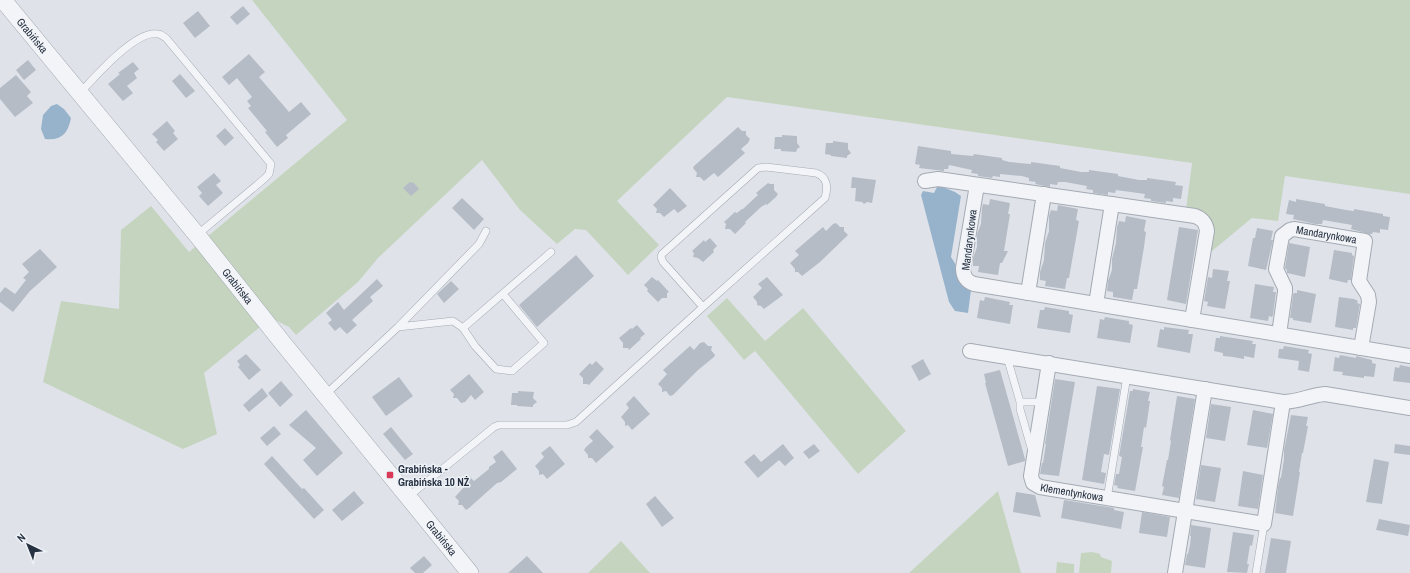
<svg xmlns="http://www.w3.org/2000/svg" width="1410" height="573" viewBox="0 0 1410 573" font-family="'Archivo Narrow',sans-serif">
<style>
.green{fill:#c5d4bf}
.water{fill:#97b3cc}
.building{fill:#b5bcc6}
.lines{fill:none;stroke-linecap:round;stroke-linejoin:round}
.service-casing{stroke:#a4aab3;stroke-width:8}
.minor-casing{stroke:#a4aab3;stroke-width:16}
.tertiary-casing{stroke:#a4aab3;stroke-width:18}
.service{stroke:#f2f4f7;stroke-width:7}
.minor{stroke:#f2f4f7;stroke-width:14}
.tertiary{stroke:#f2f4f7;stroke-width:17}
.poi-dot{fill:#d83a58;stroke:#eef2f7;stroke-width:1.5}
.labels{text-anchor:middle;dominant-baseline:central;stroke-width:3;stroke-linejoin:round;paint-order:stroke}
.street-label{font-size:11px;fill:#263141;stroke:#eef2f7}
.poi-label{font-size:11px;font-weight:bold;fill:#263141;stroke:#eef2f7;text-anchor:start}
</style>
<rect width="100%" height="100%" fill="#dfe3e9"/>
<path class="green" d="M252 0H1410V194L1285 176 1278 221 1252 218 1212 251 1208 250 1211 231 1186 210 1192 163 727 97 617 201 659 245 628 275 586 230 575 229 557 244 520 210 482 160 378 258 358 282 296 335 289 327 271 318 204 373 217 434 183 449 43 382 61 301 119 309 121 230 151 206 189 252 347 120Z
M727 298 765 341 803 308 906 431 858 474 755 351 744 360 707 316Z
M998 491 1021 573H909Z
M621 541 650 573H588Z
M1092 552 1100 554 1101 557 1112 561 1111 573H1079L1081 553Z
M1057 562 1074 564V573H1056Z"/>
<path class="water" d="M57 104 64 109 71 118C68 133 62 141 45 139L41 129 43 115 51 106Z
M938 185 955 192 961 196 951 257C953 260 955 263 956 266 962 278 957 283 971 290L968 313 955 311 949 302 921 195 923 191 934 193Z"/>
<path class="building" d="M243 6 250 14 237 25 230 17Z
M198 11 210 26 195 38 183 23Z
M249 54 265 72 259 77 289 112 301 102 311 114 286 135 288 138 277 147 265 132 267 131 248 108 251 106 247 101 252 97 237 78 229 85 222 77Z
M28 60 36 70 24 80 16 70Z
M133 62 139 69 134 73 137 78 127 86 133 93 123 101 108 84 120 74 118 73Z
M180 74 195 91 186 98 172 81Z
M16 75 31 92 27 96 33 103 15 117 0 99V88Z
M167 121 175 131 173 133 178 139 164 151 156 142 158 140 152 134Z
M738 127 742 131H746V135L750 139 748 143 741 149 745 153 718 177 714 173 704 181 700 177H696L697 173 693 168 694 166Z
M225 128 234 138 225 146 216 136Z
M782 135 797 136V143L800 147 797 149 796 152 781 151V149H774L775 137H782Z
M833 141 848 143V149L851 153 847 156V158L831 156V155L825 154 826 143H833Z
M918 146 951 151V154L973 156 974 154 1002 158V160L1009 162 1031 164V162L1060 166V168L1081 172H1089V170L1118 174V176L1139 180H1147V178L1176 182 1175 185 1183 186 1181 199 1173 198V202L1166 201V203L1151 201V199L1144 198 1145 194 1116 190 1115 193 1108 192V195L1093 193V190L1086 189 1087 186 1065 182H1058L1057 185 1050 184V187L1035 184 1036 182 1029 181V178L1022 176 1000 174V177L993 176 992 178 978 176V174L971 173 972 170 949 165 948 169H944V171L919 168 920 165 915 164Z
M214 173 221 181 216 185 223 193 208 206 199 196 202 193 197 187Z
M852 177 876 180 872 203 867 202 864 204 862 202 855 201 856 188H851Z
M410 182 412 183 413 182 419 189 411 196 403 188Z
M768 183 770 184H774V190L778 194 776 197 767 205 766 204 761 207 745 222 746 223 735 234 730 229H725L726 224 724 222 735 212 737 213 742 209H743L758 195 756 193Z
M670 188 687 206 678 213 674 209 664 217 660 213H656L657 209 653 205Z
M462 198 484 219 474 230 452 208Z
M990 199 1010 203 1008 214H1010L1004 251H1008L1002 263H1000L998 275 978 272 979 266H973V258L977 247V234L981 224 982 208 983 204 989 205Z
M1296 199 1325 204V206L1346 210 1354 211V209L1383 214V216L1390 217 1388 230 1380 229V233L1373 232 1372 234H1369L1351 229 1352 225 1323 220 1322 224H1315L1293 219 1294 215 1286 214 1289 200 1296 202Z
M1058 205 1078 209 1076 220 1079 221 1069 278H1067L1065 289 1045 286 1046 281 1040 280V272L1044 260 1045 243 1049 231V216L1051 210 1057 211Z
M1126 216 1146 220 1144 231 1146 232 1144 247 1137 289H1134L1132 300 1113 297V292L1107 291 1108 281 1112 270V259L1116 243 1117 227 1119 221 1125 222Z
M836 223 840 227H844V231L848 235 820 262 802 276 798 272H795V269L790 263 799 255 795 251 823 227 826 231 833 224Z
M1179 227 1198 230 1186 304 1167 300Z
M1257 228 1273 231 1271 240H1273L1266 270 1248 266 1253 238H1255Z
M710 238 717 246 713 250 714 252 703 262 698 258 693 257 694 253 692 251 704 240 705 242Z
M1289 243 1310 247 1305 277 1287 273V270L1285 268Z
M40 249 57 267 30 291 13 312 0 302V293L5 287 15 294 26 280 23 278 29 272 22 264Z
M1334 250 1352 253V255L1354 256 1351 280H1348L1347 283 1329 279Z
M576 255 594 276 537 327 519 305Z
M1213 269 1229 271 1227 281H1230L1225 309 1207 306 1208 302 1204 301 1208 277 1212 278Z
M652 277 657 281 658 280 669 292 667 293V298H662L658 302 647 291 648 289 644 285Z
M767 277 783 295 764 309 761 306 757 305V302L753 297 762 288 758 284Z
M377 279 383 286 370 297 373 301 352 320 357 325 347 334 340 327 335 331 328 323 332 320 326 313 338 302 344 310Z
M451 281 459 289 444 303 437 294Z
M1255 284 1274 287 1273 292H1276L1273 315 1272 317 1269 316 1268 321 1250 318Z
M1297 290 1316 294 1311 323 1293 320V318H1290L1293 295 1294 293H1297Z
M985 297 1010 302 1009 305H1013L1010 324 977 318 980 300 984 301Z
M1339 297 1354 299 1358 301 1357 303 1360 304 1356 328H1353V330L1335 327Z
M1045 307 1069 311V314L1073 315 1070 333 1037 328 1040 310H1044Z
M1105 317 1129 321V324L1133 325 1130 343 1097 338 1100 319 1104 320Z
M637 325 645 334 640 338 641 339 629 350 628 348H623V343L619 338 631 328 632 329Z
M1164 327 1189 330 1188 334H1193L1190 353 1157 347 1160 329 1164 330Z
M1220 336 1253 341 1252 344H1256L1254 358 1244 356V359L1233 357 1223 356V353L1214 351 1216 338H1220Z
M704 342 708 346H712L711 350 715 355 714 357 698 370 673 395 670 396 666 391 662 392V388L658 384 667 374 663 370 690 346 694 350 700 343Z
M1284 346 1309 350 1308 353 1312 354 1309 372 1298 370 1299 361 1278 358 1279 349H1283Z
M246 354 261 370 249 380 238 367 240 365 237 361Z
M1340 355 1356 358V356L1372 360V363L1376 364 1374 377 1364 376V378L1342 375 1343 372 1333 371 1335 357 1339 358Z
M923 359 931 374 919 381 911 366Z
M596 361 604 369 589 385 587 384H583V378L579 374 590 363 592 365Z
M1400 365 1410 367V383L1393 381 1395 367 1399 368Z
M1000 370 1025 459V461L1008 466 985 383H986L984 374Z
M469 374 484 392 475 400 471 395 465 402 461 403 457 398H453L454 394 450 390Z
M399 377 413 396 386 416 372 397Z
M1055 379 1075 382 1059 476 1040 474 1042 463H1043L1046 444H1045Z
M281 381 293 395 280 407 268 393Z
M1097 386 1120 389 1109 455 1104 454 1101 472 1106 473 1104 484 1082 480Z
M262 388 268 396 249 412 243 405Z
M1133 389 1150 392 1148 401H1150L1146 428 1144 427 1141 447H1143L1135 491 1117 488 1118 486 1114 485 1116 474H1119L1122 457 1119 456 1130 391H1133Z
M518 391 534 392 533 398 537 402 533 405V407L517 406V405H511L512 393H518Z
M634 396 650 414 632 430 628 425 625 426V422L621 417 629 408 626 404Z
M1177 396 1195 399 1179 498 1162 495 1164 487 1162 486 1167 460H1168L1171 441 1170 440Z
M1211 404 1231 407 1225 441 1206 438Z
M306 410 343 453 317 476 303 460 316 448 289 425Z
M1253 410 1273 414 1267 448 1247 445Z
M1291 415 1308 417 1306 426H1308L1303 453H1302L1299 472H1300L1293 516 1275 513 1278 487 1280 478H1281L1284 459V450Z
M274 426 281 434 267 446 260 438Z
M391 427 413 454 405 460 383 434Z
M597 429 614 447 596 463 592 458H588V455L584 450 586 447 593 441 589 437Z
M783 444 794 458 785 466 779 460 758 478 744 462 754 454 761 462Z
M814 444 820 451 809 459 803 452Z
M1395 444 1410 446V455L1394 453Z
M550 446 565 464 547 479 543 474 539 475V471L535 466 544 457 541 453Z
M502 450 517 469 501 482 497 483 469 508 466 510 462 505H458L459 501 455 497 464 487 460 483 469 476 474 481 489 469V467L496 462 493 457Z
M272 456 302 489 304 488 324 510 314 519 264 464Z
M1374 459 1389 462 1382 504 1366 502Z
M1201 465 1221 468 1215 502 1196 499Z
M1243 471 1263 475 1258 509 1238 506Z
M354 491 364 503 342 521 332 510Z
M1016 492 1035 495 1041 517 1013 512Z
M655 496 674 518 662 527 646 504Z
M1064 500 1114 508V510L1124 512 1121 529 1061 518Z
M1142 512 1170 517 1167 537 1139 533Z
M1379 519 1410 525 1408 536 1376 530Z
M1191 525 1211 528 1205 568 1185 565 1187 554H1188L1190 545 1191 536H1190Z
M1233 532 1254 535 1252 546 1250 545 1247 564H1249L1247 573 1227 572Z
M1271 538 1291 541 1286 573H1265Z
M424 556 432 565 423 573H415L410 568Z
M527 556 543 573H508Z"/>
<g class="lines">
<defs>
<path id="service" d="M80 93C94 78 136 29 158 34 161 34 164 37 166 38L271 164 269 174 264 179 197 235
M398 327 479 244 486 231
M463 328 551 252
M1007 357 1020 402V409L1032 451
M325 395 398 327 453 321 463 328 475 346 496 369 512 371 544 343 503 294
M1020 402H1043
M408 497 494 427 499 425H567L576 422 703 307 663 262 661 257 662 254 758 168 766 167 816 173C828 177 828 188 825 198L703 307
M1107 499 1127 376
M1256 573 1264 524"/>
<g id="minor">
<path d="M925 181 938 179 1195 216C1203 219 1206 223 1207 231L1192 320"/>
<path d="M977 185 963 268C963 276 966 281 974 284L1410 356"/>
<path d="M1028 293 1044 194"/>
<path d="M1096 304 1112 204"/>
<path id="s1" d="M1279 334 1285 292V288L1276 269 1282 236 1290 230 1294 229 1365 241 1359 281 1368 295 1369 302 1361 348"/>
<path d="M970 351 1283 402C1298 402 1311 395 1325 394L1410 408"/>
<path id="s2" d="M1049 363 1031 476 1033 483 1040 487 1264 524 1283 402"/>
<path d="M1175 573 1205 389"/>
</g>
<g id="tertiary">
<path id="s3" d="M3 0 197 235 282 342 470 573"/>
</g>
</defs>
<use href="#service" class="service-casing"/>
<use href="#minor" class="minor-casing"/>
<use href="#tertiary" class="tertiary-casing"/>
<use href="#service" class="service"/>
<use href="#minor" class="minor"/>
<use href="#tertiary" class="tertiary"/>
</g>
<rect class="poi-dot" x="386" y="471" width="8" height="8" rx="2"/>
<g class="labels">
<g class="street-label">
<text stroke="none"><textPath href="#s3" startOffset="46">Grabińska</textPath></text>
<text stroke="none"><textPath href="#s1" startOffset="148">Mandarynkowa</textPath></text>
<text transform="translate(969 240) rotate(-83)">Mandarynkowa</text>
<text stroke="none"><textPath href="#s3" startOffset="370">Grabińska</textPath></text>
<text stroke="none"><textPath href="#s2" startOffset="162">Klementynkowa</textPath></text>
<text stroke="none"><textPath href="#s3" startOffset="694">Grabińska</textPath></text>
</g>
<g class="poi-label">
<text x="398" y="469">Grabińska -<tspan x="398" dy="13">Grabińska 10 NŻ</tspan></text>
</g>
</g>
<g transform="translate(28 545) rotate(317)" stroke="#eef2f7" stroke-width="3" paint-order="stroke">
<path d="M0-3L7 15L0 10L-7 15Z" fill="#263141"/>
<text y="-6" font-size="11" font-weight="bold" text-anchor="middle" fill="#263141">N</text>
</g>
</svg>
